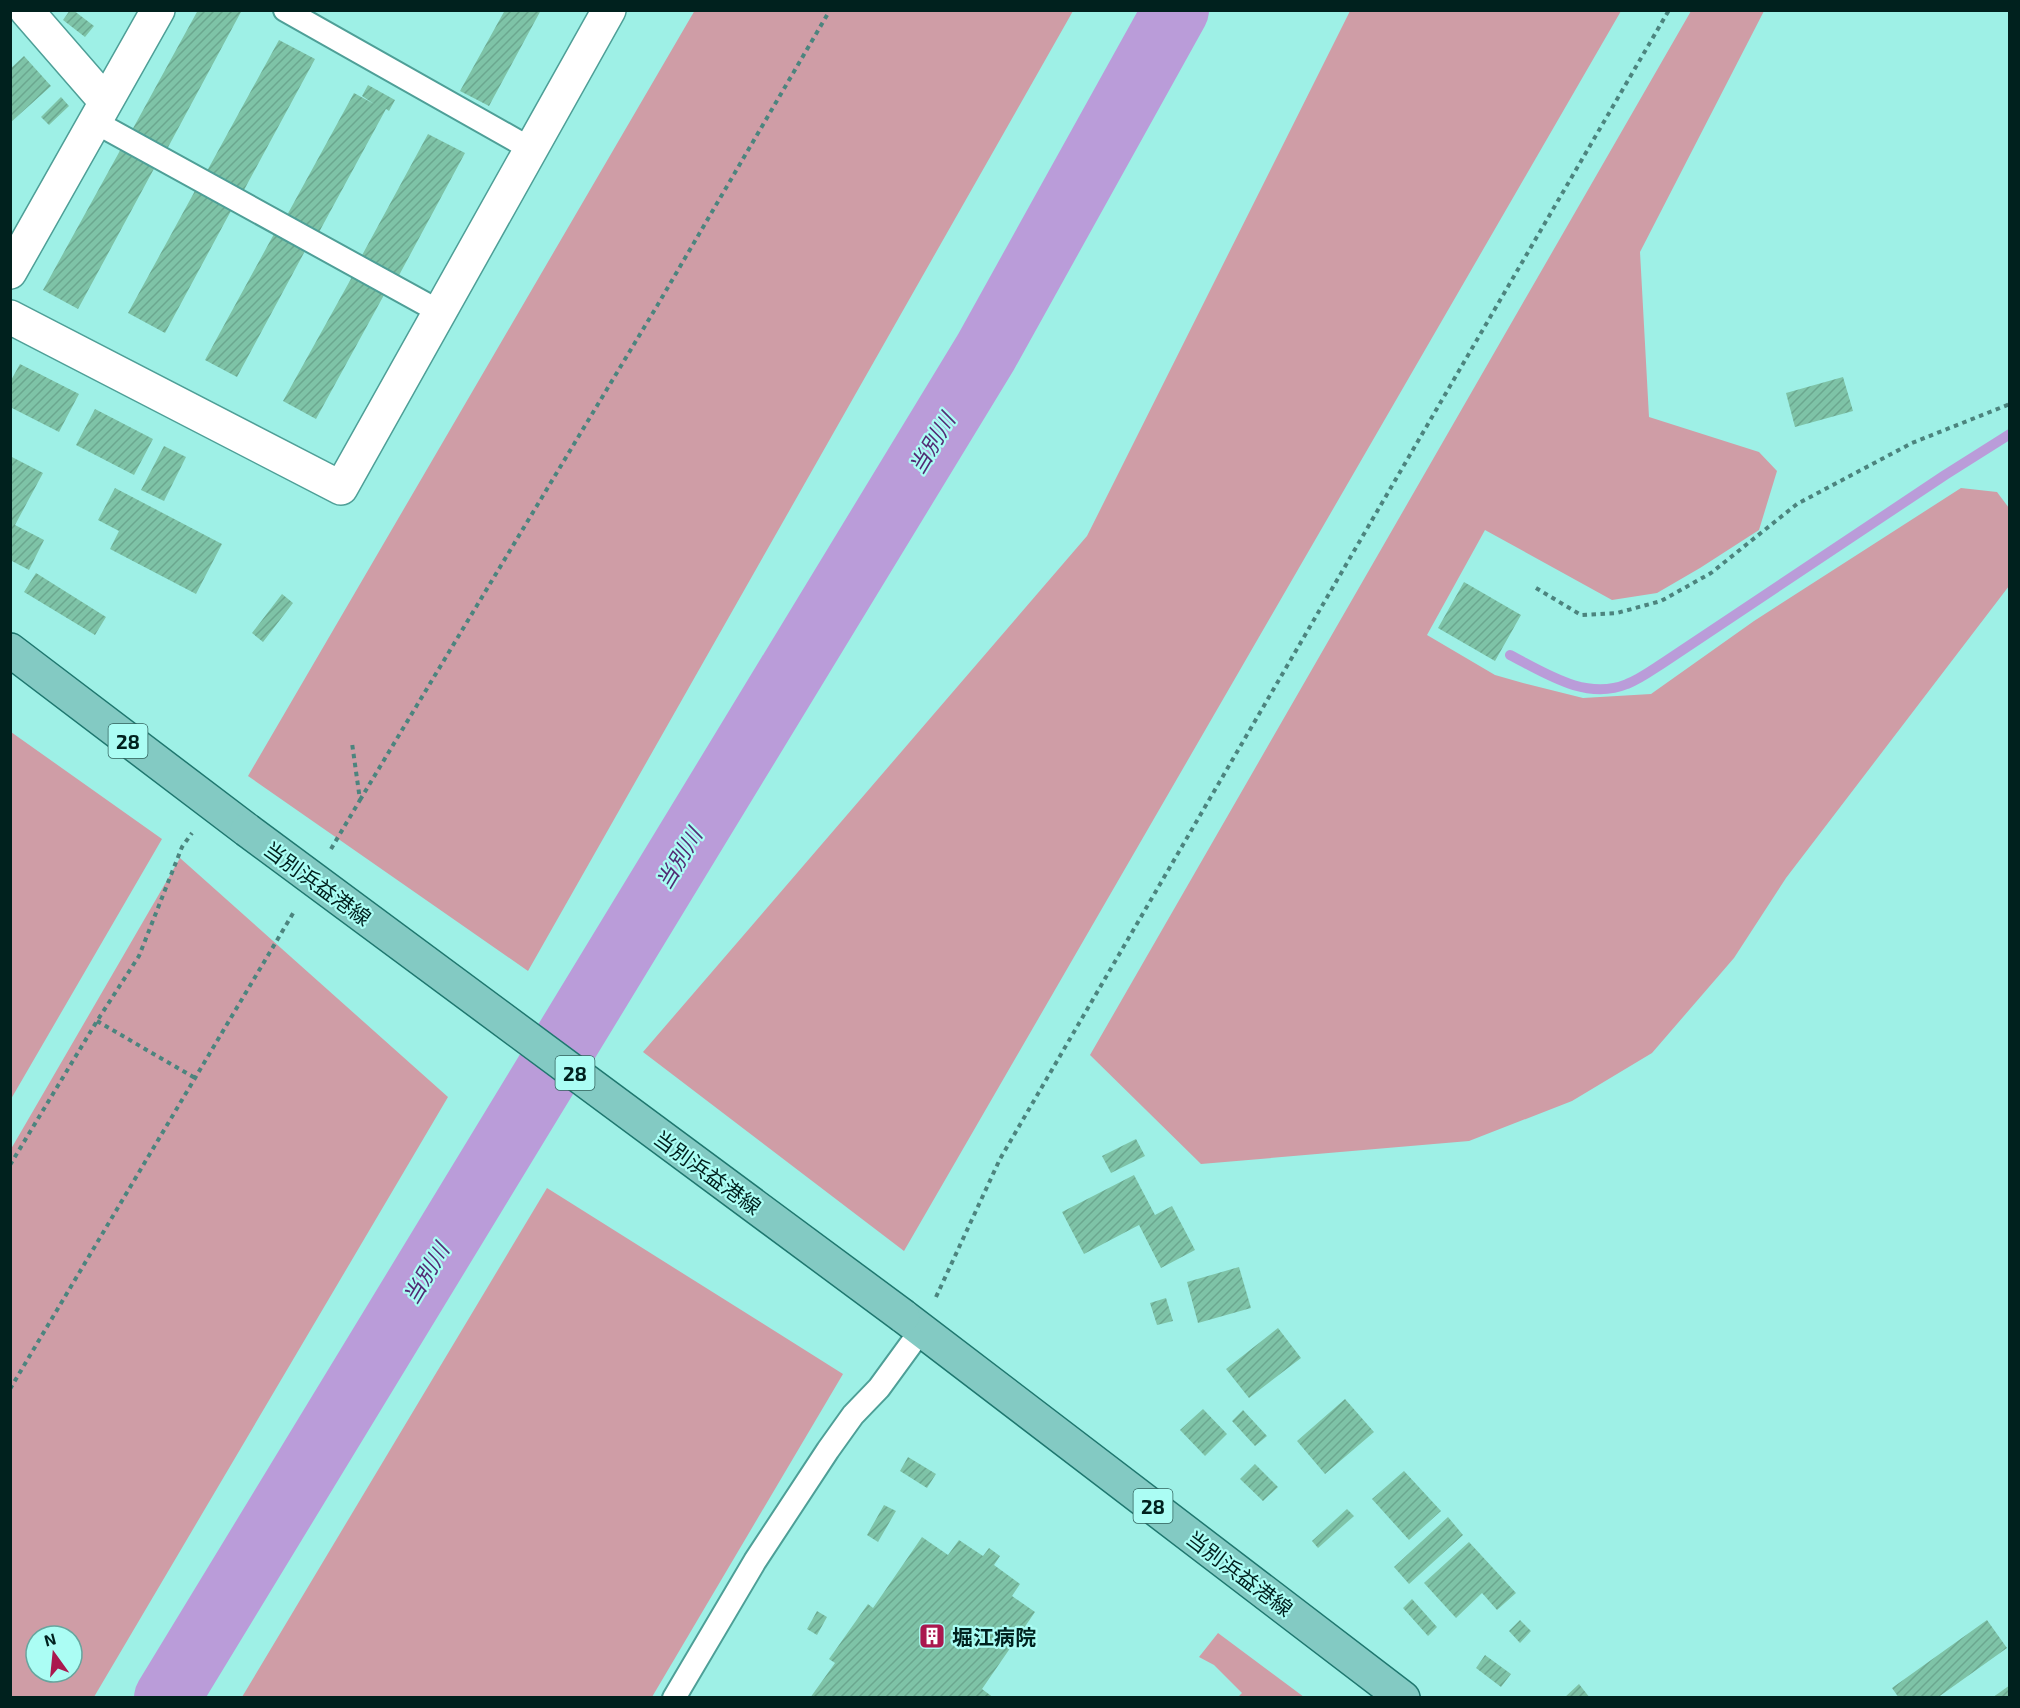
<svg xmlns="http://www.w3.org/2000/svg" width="2020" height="1708" viewBox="0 0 2020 1708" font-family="'Exo 2','Noto Sans JP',sans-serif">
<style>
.green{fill:#cf9da6;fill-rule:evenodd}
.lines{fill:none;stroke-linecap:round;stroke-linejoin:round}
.stream{stroke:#ba9cd9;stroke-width:10}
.river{stroke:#ba9cd9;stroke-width:66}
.building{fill:url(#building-hatch)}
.lane-casing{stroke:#4e9f97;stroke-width:26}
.street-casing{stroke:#4e9f97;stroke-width:36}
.primary-casing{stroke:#1f776f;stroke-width:36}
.path{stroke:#4c847e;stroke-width:4;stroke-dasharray:4.5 4.5;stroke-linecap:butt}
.lane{stroke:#fff;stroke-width:22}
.street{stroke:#fff;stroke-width:33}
.primary{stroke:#83cac3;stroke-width:33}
.primary-bridge-casing{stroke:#1f776f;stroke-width:36;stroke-linecap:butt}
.primary-bridge{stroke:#83cac3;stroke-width:33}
.labels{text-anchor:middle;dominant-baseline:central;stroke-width:4.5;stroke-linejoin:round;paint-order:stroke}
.shield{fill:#abfdf4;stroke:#33635e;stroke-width:1.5}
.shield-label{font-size:20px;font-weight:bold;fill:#00211e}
.street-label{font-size:21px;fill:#00211e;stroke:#abfdf4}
.poi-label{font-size:21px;font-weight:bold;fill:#00211e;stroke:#abfdf4;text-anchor:start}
.water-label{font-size:22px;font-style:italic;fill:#522b73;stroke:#abfdf4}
</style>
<defs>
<pattern id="building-hatch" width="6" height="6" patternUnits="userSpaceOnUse" patternTransform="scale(1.5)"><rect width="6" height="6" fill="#7ec3a7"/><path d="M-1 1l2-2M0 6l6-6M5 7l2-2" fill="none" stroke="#6ba78f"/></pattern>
</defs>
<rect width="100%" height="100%" fill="#9ef0e6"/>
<path class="green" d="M695 10 1073 11 528 971 248 776Z
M1350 11H1621L904 1251 643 1052 1087 536Z
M1691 11H1764L1640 252 1649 417 1759 452 1777 471 1759 530 1700 568 1657 593 1612 600 1485 530 1427 635 1495 675 1523 683 1583 698 1651 694 1754 621 1961 488 1997 492 2009 508V586L1786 878 1734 958 1652 1053 1572 1101 1469 1141 1201 1164 1090 1055Z
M11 732 162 839 11 1099Z
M180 858 448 1097 94 1697H11V1149ZM36 1636H72V1672H36Z
M547 1188 843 1374 652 1697H242Z
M1218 1633 1304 1697H1238L1242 1693 1214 1665 1199 1657Z"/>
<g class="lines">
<path class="stream" d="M1510 655C1545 673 1586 701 1627 684 1640 679 1652 670 1663 663L1945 475 2010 434"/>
<path class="river" d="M167 1698 986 352 1176 10"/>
</g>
<path class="building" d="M70 10H73L94 26 85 37 63 20Z
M198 10H242L166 151 131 132Z
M505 10H541L489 106 460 91Z
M279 40 315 59 244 190 207 171Z
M24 56 51 86 10 123V69Z
M368 85 395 100 389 111 386 109 318 234 286 217 354 93 374 104 362 96Z
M61 97 69 106 49 125 41 117Z
M428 134 465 153 397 279 360 259Z
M122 147 156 165 78 309 43 290Z
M196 189 232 209 165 333 128 313Z
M274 234 305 251 237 377 205 360Z
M352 277 384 295 316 419 283 401Z
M20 364 79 394 59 432 10 407V382Z
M1843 377 1853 411 1795 427 1786 393Z
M95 409 153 439 134 475 76 445Z
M164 446 186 457 164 501 141 490Z
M10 456 43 473 15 525 44 540 29 570 10 560Z
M115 488 222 544 196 594 110 549 119 531 98 520Z
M36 573 106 617 95 635 24 592Z
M1464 582 1521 615 1495 661 1438 628Z
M282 594 293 603 263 642 252 633Z
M1136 1139 1145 1156 1111 1173 1102 1156Z
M1134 1175 1155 1215 1172 1206 1195 1250 1161 1268 1139 1225 1084 1254 1062 1212Z
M1239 1267 1251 1308 1198 1323 1187 1282Z
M1166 1298 1173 1321 1157 1325 1150 1303Z
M1278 1328 1301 1358 1249 1398 1226 1369Z
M1345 1399 1374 1432 1325 1474 1297 1441Z
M1203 1409 1227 1434 1205 1456 1180 1430Z
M1243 1410 1267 1436 1255 1446 1232 1421Z
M908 1457 936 1474 927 1488 900 1471Z
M1255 1464 1278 1487 1263 1501 1240 1479Z
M1404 1471 1441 1511 1409 1540 1372 1499Z
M884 1505 896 1511 878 1542 867 1535Z
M1347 1509 1354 1516 1318 1548 1312 1541Z
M1448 1517 1463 1535 1409 1584 1394 1567Z
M922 1537 948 1555 959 1540 983 1556 989 1548 1000 1556 994 1565 1020 1584 1012 1596 1035 1612 982 1689 994 1698H810L835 1663 829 1659 868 1604 873 1608Z
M1469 1542 1516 1593 1497 1610 1482 1593 1456 1618 1424 1583Z
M1412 1599 1437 1627 1428 1636 1403 1608Z
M817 1611 827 1617 817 1635 807 1629Z
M1520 1620 1531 1631 1520 1643 1509 1631Z
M1987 1620 2007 1648 1937 1698H1899L1892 1688Z
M1485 1655 1511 1674 1501 1687 1476 1668Z
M1579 1684 1590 1698H1564Z
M2010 1685V1698H1992Z"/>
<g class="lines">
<defs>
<path id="lane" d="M285 10 531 149
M95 122 440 312
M674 1698 755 1561 828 1450 853 1415 879 1388 922 1329"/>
<path id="street" d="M26 10 106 102
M10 272 158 10
M10 317 341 488 609 10"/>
<path id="primary" d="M10 650 247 830
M903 1316 1403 1698"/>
</defs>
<use href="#lane" class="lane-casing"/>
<use href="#street" class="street-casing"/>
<use href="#primary" class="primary-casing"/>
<path class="path" d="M1536 588 1581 615 1617 613 1661 601 1711 573 1797 504 1912 443 2010 404
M360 800 657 306 830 10
M331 849 360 800 352 743
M97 1021 195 1078
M10 1165 97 1021 139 956 182 847 192 833
M936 1297 1000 1159 1669 10
M10 1389 295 910"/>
<use href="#lane" class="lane"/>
<use href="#street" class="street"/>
<use href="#primary" class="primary"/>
<defs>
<path id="primary-bridge" d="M247 830 903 1316"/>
</defs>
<use href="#primary-bridge" class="primary-bridge-casing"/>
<use href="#primary-bridge" class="primary-bridge"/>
</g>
<defs>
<symbol id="building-square" viewBox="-11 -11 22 22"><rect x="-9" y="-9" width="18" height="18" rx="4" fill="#aa184e" stroke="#abfdf4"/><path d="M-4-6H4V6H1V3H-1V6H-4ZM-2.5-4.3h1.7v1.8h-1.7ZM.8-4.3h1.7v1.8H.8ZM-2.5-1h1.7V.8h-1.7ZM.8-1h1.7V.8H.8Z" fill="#fff"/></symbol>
</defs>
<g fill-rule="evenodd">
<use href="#building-square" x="917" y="1621" width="30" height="30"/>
</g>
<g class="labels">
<g class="shield">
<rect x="108.5" y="724" width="39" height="34" rx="4.5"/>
<rect x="555.5" y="1056" width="39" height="34" rx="4.5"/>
<rect x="1133.5" y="1489" width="39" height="34" rx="4.5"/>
</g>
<g class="shield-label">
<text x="128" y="741">28</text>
<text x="575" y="1073">28</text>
<text x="1153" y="1506">28</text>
</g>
<g class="street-label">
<text transform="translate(318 883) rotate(36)">当別浜益港線</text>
<text transform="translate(708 1172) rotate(36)">当別浜益港線</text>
<text transform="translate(1240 1573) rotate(37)">当別浜益港線</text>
</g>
<g class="poi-label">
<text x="952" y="1636">堀江病院</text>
</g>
<g class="water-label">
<text transform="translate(931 443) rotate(-59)">当別川</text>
<text transform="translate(678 858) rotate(-59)">当別川</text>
<text transform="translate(425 1273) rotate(-59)">当別川</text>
</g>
</g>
<rect width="2020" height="1708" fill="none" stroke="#00211e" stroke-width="24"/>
<g transform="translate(54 1654) rotate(345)"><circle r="28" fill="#abfdf4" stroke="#67a59e" stroke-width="1.5"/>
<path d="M0-4.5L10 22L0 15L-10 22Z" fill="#aa184e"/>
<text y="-9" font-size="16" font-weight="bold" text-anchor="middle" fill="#00211e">N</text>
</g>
</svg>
